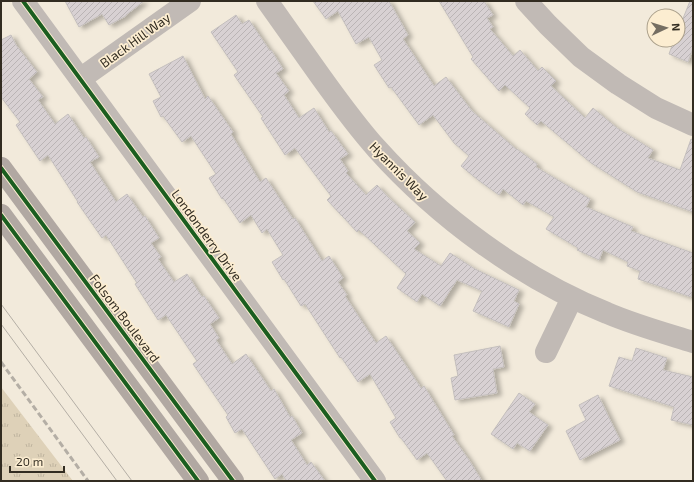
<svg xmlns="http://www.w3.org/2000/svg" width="694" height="482" viewBox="0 0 694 482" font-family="'Exo 2',sans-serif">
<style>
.grass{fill:url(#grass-tufts)}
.building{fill:url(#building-hatch);stroke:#c4bfbd;filter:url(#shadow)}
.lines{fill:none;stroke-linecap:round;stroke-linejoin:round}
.minor{stroke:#c1bab5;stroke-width:22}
.major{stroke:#b1a8a2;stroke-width:22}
.tram{stroke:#b4aea5;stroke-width:1}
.rail{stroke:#b4aea5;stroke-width:3;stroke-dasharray:6 3;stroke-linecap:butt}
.cycleway-casing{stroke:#fcedd1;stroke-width:6}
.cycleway{stroke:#1b5e20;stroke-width:4}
.labels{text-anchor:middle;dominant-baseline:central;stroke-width:3.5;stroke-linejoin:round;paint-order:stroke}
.street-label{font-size:13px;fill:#322c21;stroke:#fcedd1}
</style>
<defs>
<pattern id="grass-tufts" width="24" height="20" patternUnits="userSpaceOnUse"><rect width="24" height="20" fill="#ded1b8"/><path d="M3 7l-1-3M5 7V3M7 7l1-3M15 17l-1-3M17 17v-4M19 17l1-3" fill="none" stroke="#bfb49e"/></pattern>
<pattern id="building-hatch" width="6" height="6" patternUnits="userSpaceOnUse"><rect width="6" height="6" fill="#d8d1d3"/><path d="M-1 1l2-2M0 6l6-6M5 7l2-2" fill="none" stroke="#bab4b5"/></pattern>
<filter id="shadow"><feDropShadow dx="4.5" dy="2.5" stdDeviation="2" flood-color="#0004"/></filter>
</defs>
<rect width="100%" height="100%" fill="#f2eadb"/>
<path class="grass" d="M1 387 66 472 73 481H1Z"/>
<path class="building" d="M65 1H144L126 15V16L109 25 102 14 79 27Z
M313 1H389L408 35 403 39 434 86 446 77 472 111 517 150V149L537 164 536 167 590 199 586 207 633 227 631 231 693 253V289L691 297 638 279 640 271 627 266 628 262 603 250 599 260 577 250 578 248 546 229 554 217 526 201 523 205 503 189 499 195 478 180 461 166 469 156 454 143 433 115 419 125 391 87 389 88 374 65 382 60 369 37 356 44 338 11 326 19Z
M439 1H484L493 15 487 18 493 27 490 29 513 56 520 50 538 71 542 67 556 81 551 86 585 118 593 108 617 128 653 150 648 158 680 170 691 139 693 140V212L637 192 591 163 541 121 537 125 525 114 530 108 505 85 499 91 471 59 473 57Z
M690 1H693V48L688 62 669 54 674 40H678V31Z
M236 15 242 24 249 20 270 51 271 50 283 69 276 73 289 91 284 95 299 118 314 108 329 132 331 131 348 154 340 159 348 171 346 173 366 195 377 185 387 196 415 222 407 231 420 243 414 249 441 266 450 253 475 269 519 290 514 301 519 304 509 327 473 311 482 291 457 280 440 306 422 294 417 302 397 288 406 274 359 230 357 232 327 200 331 196 295 148 285 155 261 118 263 117 234 75 238 72 211 32Z
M11 35 16 45 37 72 29 79 43 97 38 100 55 124 68 114 84 138 86 137 99 157 90 162 105 185 116 202 127 194 143 217 145 216 159 238 151 243 161 257 158 259 174 282 187 274 202 297 204 296 219 318 210 324 219 338 216 340 232 364 246 354 271 391 274 389 290 417 292 416 302 433 291 440 307 465 311 462 325 481H284L286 480 282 474 275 479 242 429 235 433 226 417 228 415 193 364 197 361 166 315 158 320 135 284 137 283 106 235 102 238 77 202H78L48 155 40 161 16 125 20 122 1 97V40Z
M183 56 205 99 208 96 233 132 231 134 260 182 266 178 293 219 295 218 322 261 329 256 343 278 338 282 347 295 345 296 376 343 386 336 421 388 424 386 454 435 452 436 469 460 482 481H447L427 453 417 460 401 438H400L390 422 396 418 370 374 358 382 341 357 340 358 305 304 301 306 284 279 283 280 272 262 283 255 267 229 262 233 251 215 240 223 223 198 222 199 209 178 216 174 191 136 182 142 163 116 161 117 153 101 161 97 149 74Z
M500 346 504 367 493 369 497 393 455 400 451 378 458 376 454 355Z
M636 348 667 358 663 370 693 377V425L671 420 674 407 609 386 619 357 632 361Z
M519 393 535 404 529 412 548 425 530 451 517 443 513 449 491 434Z
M598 395 620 440 580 460 566 431 586 420 579 405Z"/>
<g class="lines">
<path class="minor" d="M23 1 375 481
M267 1C285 26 303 52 321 77 339 102 357 127 377 149 438 217 522 279 607 313 635 325 664 333 693 342
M526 1 548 25 581 57 618 84 656 108 693 125
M80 79 190 1
M546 352 572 298"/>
<path class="major" d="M1 168 233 481
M1 215 198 481"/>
<path class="tram" d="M1 304 132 481
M1 324 117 481"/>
<path class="rail" d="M1 362 88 481"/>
<defs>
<path id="cycleway" d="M23 1 375 481
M1 168 233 481
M1 215 198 481"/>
</defs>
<use href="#cycleway" class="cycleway-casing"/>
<use href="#cycleway" class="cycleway"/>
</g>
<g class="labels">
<g class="street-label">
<text transform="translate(135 40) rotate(-36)">Black Hill Way</text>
<text transform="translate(399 171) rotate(45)">Hyannis Way</text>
<text transform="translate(207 235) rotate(54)">Londonderry Drive</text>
<text transform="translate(125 318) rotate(53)">Folsom Boulevard</text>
</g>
</g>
<rect width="694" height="482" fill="none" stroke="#322c21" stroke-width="4"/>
<g transform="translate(666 28) rotate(86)"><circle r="19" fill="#fcedd1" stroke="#aba08b"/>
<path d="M0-3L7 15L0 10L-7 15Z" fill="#756e62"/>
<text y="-6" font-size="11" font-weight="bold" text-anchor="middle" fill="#322c21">N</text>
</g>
<path d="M10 466v6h54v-6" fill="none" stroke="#322c21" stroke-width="2"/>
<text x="16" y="466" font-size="12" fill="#322c21" stroke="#fcedd1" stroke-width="3" paint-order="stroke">20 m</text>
</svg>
